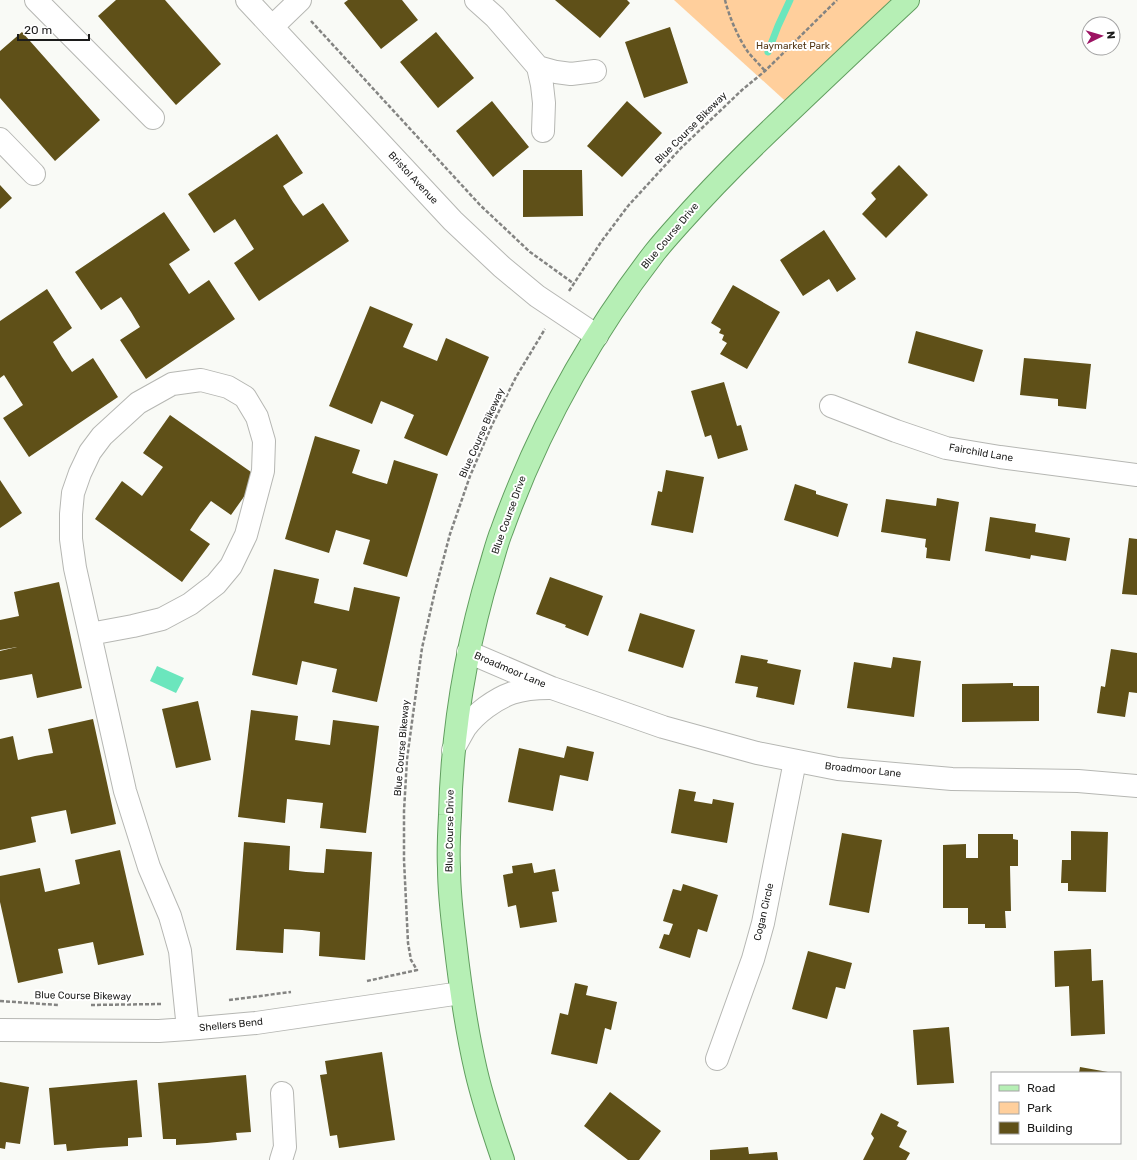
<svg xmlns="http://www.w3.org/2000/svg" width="1137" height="1160" viewBox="0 0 1137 1160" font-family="Rubik,sans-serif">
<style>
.green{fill:#ffcf9c}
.water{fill:#6be6bd}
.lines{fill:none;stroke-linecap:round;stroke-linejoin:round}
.stream{stroke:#6be6bd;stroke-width:7}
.building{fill:#5f5018}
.minor-casing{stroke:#b6b7b3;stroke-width:24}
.major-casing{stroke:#619e5f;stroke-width:24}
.path{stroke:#848482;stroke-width:2.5;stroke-dasharray:4 2;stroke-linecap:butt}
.minor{stroke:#fff;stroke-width:22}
.major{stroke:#b6efb5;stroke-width:22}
.labels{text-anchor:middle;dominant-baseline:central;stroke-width:4;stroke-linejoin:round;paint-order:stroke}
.park-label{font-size:10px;fill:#533715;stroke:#fff}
.street-label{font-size:10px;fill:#1c1c1b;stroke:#fff}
</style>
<rect width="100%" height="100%" fill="#f9faf6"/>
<path class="green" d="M674 0H908L793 108Z"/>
<path class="water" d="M157 666 184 678 176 693 150 681Z"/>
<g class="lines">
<path class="stream" d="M768 52 778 26 790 0"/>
</g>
<path class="building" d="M116 0H165L221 64 176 105 98 16Z
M348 0H402L418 20 381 49 344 3Z
M555 0H627L630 3 600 38Z
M670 27 688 83 644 98 625 42Z
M22 32 100 120 55 161 0 98V51Z
M436 32 474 78 438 108 400 62Z
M492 101 529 147 493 177 456 131Z
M627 101 662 133 622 177 587 146Z
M277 134 303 173 283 186 293 202 303 216 323 203 349 241 259 301 234 263 254 249 235 219 214 233 188 194Z
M899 165 928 195 886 238 862 214 876 199 871 193Z
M523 170H582L583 216 523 217Z
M0 185 12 198 0 209Z
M164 212 190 250 169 264 189 294 209 280 235 319 146 379 120 340 140 327 131 312 121 297 101 310 75 272Z
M824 230 856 279 837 292 829 279 803 296 780 260Z
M733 285 780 312 747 369 720 354 727 343 722 340 724 335 719 333 721 329 711 323Z
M47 289 72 328 53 342 62 357 72 372 93 358 118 397 29 457 3 418 23 405 4 375 0 378V321Z
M370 306 413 324 403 347 437 361 446 338 489 357 447 456 404 438 414 415 398 408 381 401 372 424 329 406Z
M916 331 983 350 974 382 908 363Z
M1024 358 1091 364 1086 409 1058 406V399L1020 395Z
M724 382 737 426 741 425 748 450 718 459 711 435 705 437 691 391Z
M170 415 258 477 231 515 211 501 200 515 190 530 210 544 182 582 95 519 122 481 142 496 163 467 143 453Z
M315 436 360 450 352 473 370 479 387 484 394 460 438 474 407 577 363 564 370 540 336 530 329 553 285 539Z
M666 470 704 477 693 533 651 525 658 491 662 492Z
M0 480 22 513 0 528Z
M795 484 816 491V494L848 504 838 537 784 520Z
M937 498 959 502 950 561 926 558 927 548 925 547 926 539 881 532 886 499 936 506Z
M990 517 1036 524 1035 532 1070 538 1066 561 1031 555 1030 559 985 551Z
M1129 538 1137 539V595L1122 594Z
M274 569 319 579 314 603 349 611 354 587 400 597 377 702 332 692 337 669 302 661 297 685 252 675Z
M550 577 603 596 588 636 565 627 566 625 536 614Z
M59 582 82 688 37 698 32 674 0 680V651L17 647 0 650V620L19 616 14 592Z
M640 613 695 630 683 668 628 651Z
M1111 649 1137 653V693L1129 692 1125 717 1097 713 1101 686 1105 687Z
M741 655 768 660 767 663 801 670 794 705 756 697 758 687 735 683Z
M893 657 921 661 914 717 847 708 854 662 891 668Z
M1013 683V686H1039V721L962 722V684Z
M198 701 211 760 176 768 162 709Z
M251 710 298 716 295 740 330 745 333 720 379 726 366 833 320 828 323 803 287 799 285 823 238 817Z
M93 719 116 824 71 834 66 810 31 817 36 842 0 850V739L13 736 18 760 35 756 53 753 48 729Z
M567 746 594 752 588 781 560 775 553 811 508 802 519 748 564 758Z
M679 789 696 792 694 801 712 804 713 799 734 803 727 843 671 833Z
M1071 831 1108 832 1106 892 1068 891V883H1061L1062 860H1071Z
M842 833 882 840 869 913 829 905Z
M978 834H1013V839L1018 840V866H1010L1011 911H1005L1006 928H985V924H968V908H943V845L966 844V858H978Z
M244 842 290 846 289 870 306 872 324 873 326 849 372 852 365 960 319 956 320 932 302 930 284 929 283 953 236 950Z
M120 850 144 955 98 965 93 942 58 949 63 973 18 983 0 902V876L40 868 45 892 80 884 75 860Z
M532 863 534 873 555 869 559 891 552 892 557 922 520 928 516 905 508 907 503 875 513 873 512 866Z
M683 884 718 895 707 932 698 929 690 958 659 948 664 934 669 935 673 924 663 921 673 889 681 891Z
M1091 949 1092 981 1103 980 1105 1034 1071 1036 1069 986 1055 987 1054 951Z
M808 951 852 963 845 989 836 987 827 1019 792 1009Z
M575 983 588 986 586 995 617 1002 611 1030 605 1028 597 1064 551 1054 560 1013 568 1015Z
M949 1027 954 1083 917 1085 913 1030Z
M382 1052 395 1140 339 1148 337 1135 330 1136 320 1075 327 1074 325 1061Z
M1080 1067 1108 1072V1073H1079Z
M246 1075 251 1132 236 1133 237 1140 207 1143 176 1145V1139H163L158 1083Z
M137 1080 142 1137 128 1138V1146L98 1148 67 1151 66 1144 54 1145 49 1088Z
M0 1082 29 1087 20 1144 6 1142 5 1149 0 1148Z
M610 1092 661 1131 639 1160H628L584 1126Z
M881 1113 899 1122 897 1126 907 1131 899 1147 910 1153 906 1160H863L874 1138 871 1134Z
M748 1147 749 1154 777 1152 778 1160H710V1150Z"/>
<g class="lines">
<defs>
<path id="minor" d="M36 0 153 118
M247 0 453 221 502 267 537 296 597 336
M476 0 495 17 538 67 556 72 571 74 595 71
M272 27 300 0
M538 67 542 85 544 103 543 131
M0 139 34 174
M831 406 896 431 946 448 1000 457 1137 475
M90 634 133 626 162 619 190 604 216 584 231 566 246 535 263 471 264 441 257 417 245 397 228 387 201 380 172 384 138 403 102 436 90 452 80 473 73 493 71 514V539L75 568 125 791 149 867 170 916 180 951 188 1029
M468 652 552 688 663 727 757 753 838 769 952 779 1078 781 1137 786
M453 750C457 742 461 735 465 728 476 713 495 699 512 693 524 689 537 688 549 688
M0 1030 159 1031 188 1029 256 1023 461 993
M717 1059 753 959 763 923 795 761
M281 1160 285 1147 282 1093"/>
<path id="major" d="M503 1160C493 1131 483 1101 476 1071 466 1028 460 985 455 941 452 917 449 892 449 868 448 851 449 833 450 815 452 731 466 648 490 568 494 555 497 542 502 530 538 430 590 336 655 252 663 242 672 232 681 222 713 186 747 152 783 118 824 79 866 39 908 0"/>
</defs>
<use href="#minor" class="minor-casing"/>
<use href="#major" class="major-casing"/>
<path class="path" d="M725 0C729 16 738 38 748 52 753 58 759 64 765 71
M311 21 480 205 530 252 573 283
M569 291 601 242 628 206 681 148 742 90 765 71 837 0
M367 981 417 970 411 960 408 943 404 860V811L407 759 422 648 435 591 450 534 470 476 492 425 516 377 545 329
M229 1000 291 992
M0 1001 58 1005
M91 1005 162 1004"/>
<use href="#minor" class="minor"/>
<use href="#major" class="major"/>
</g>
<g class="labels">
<g class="park-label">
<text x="793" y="46">Haymarket Park</text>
</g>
<g class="street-label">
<text transform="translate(691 128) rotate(-45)">Blue Course Bikeway</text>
<text transform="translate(413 178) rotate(47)">Bristol Avenue</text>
<text transform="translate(670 236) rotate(-50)">Blue Course Drive</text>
<text transform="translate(482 433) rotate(-66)">Blue Course Bikeway</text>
<text transform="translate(981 453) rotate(10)">Fairchild Lane</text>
<text transform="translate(509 515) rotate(-70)">Blue Course Drive</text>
<text transform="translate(510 670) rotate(23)">Broadmoor Lane</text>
<text transform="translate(402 748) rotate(-85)">Blue Course Bikeway</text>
<text transform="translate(863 770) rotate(6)">Broadmoor Lane</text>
<text transform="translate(450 831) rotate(-89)">Blue Course Drive</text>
<text transform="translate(764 912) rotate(-77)">Cogan Circle</text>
<text transform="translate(83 996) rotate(1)">Blue Course Bikeway</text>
<text transform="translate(231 1025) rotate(-6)">Shellers Bend</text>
</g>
</g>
<rect x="991" y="1072" width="130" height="72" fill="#ffffff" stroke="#a4a4a4"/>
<rect x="999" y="1085" width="20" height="6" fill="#b6efb5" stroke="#a4a4a4"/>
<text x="1027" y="1092" font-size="12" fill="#1c1c1b">Road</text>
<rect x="999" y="1102" width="20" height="12" fill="#ffcf9c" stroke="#a4a4a4"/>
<text x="1027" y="1112" font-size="12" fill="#1c1c1b">Park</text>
<rect x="999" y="1122" width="20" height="12" fill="#5f5018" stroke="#a4a4a4"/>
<text x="1027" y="1132" font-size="12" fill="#1c1c1b">Building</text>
<g transform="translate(1101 36) rotate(85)"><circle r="19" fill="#ffffff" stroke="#a4a4a4"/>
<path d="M0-3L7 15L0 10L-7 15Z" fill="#9c1262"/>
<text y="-6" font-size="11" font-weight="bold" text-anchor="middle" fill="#1c1c1b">N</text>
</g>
<path d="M18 34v6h71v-6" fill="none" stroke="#1c1c1b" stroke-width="2"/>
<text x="24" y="34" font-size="12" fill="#1c1c1b" stroke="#ffffff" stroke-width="3" paint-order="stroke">20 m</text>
</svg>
